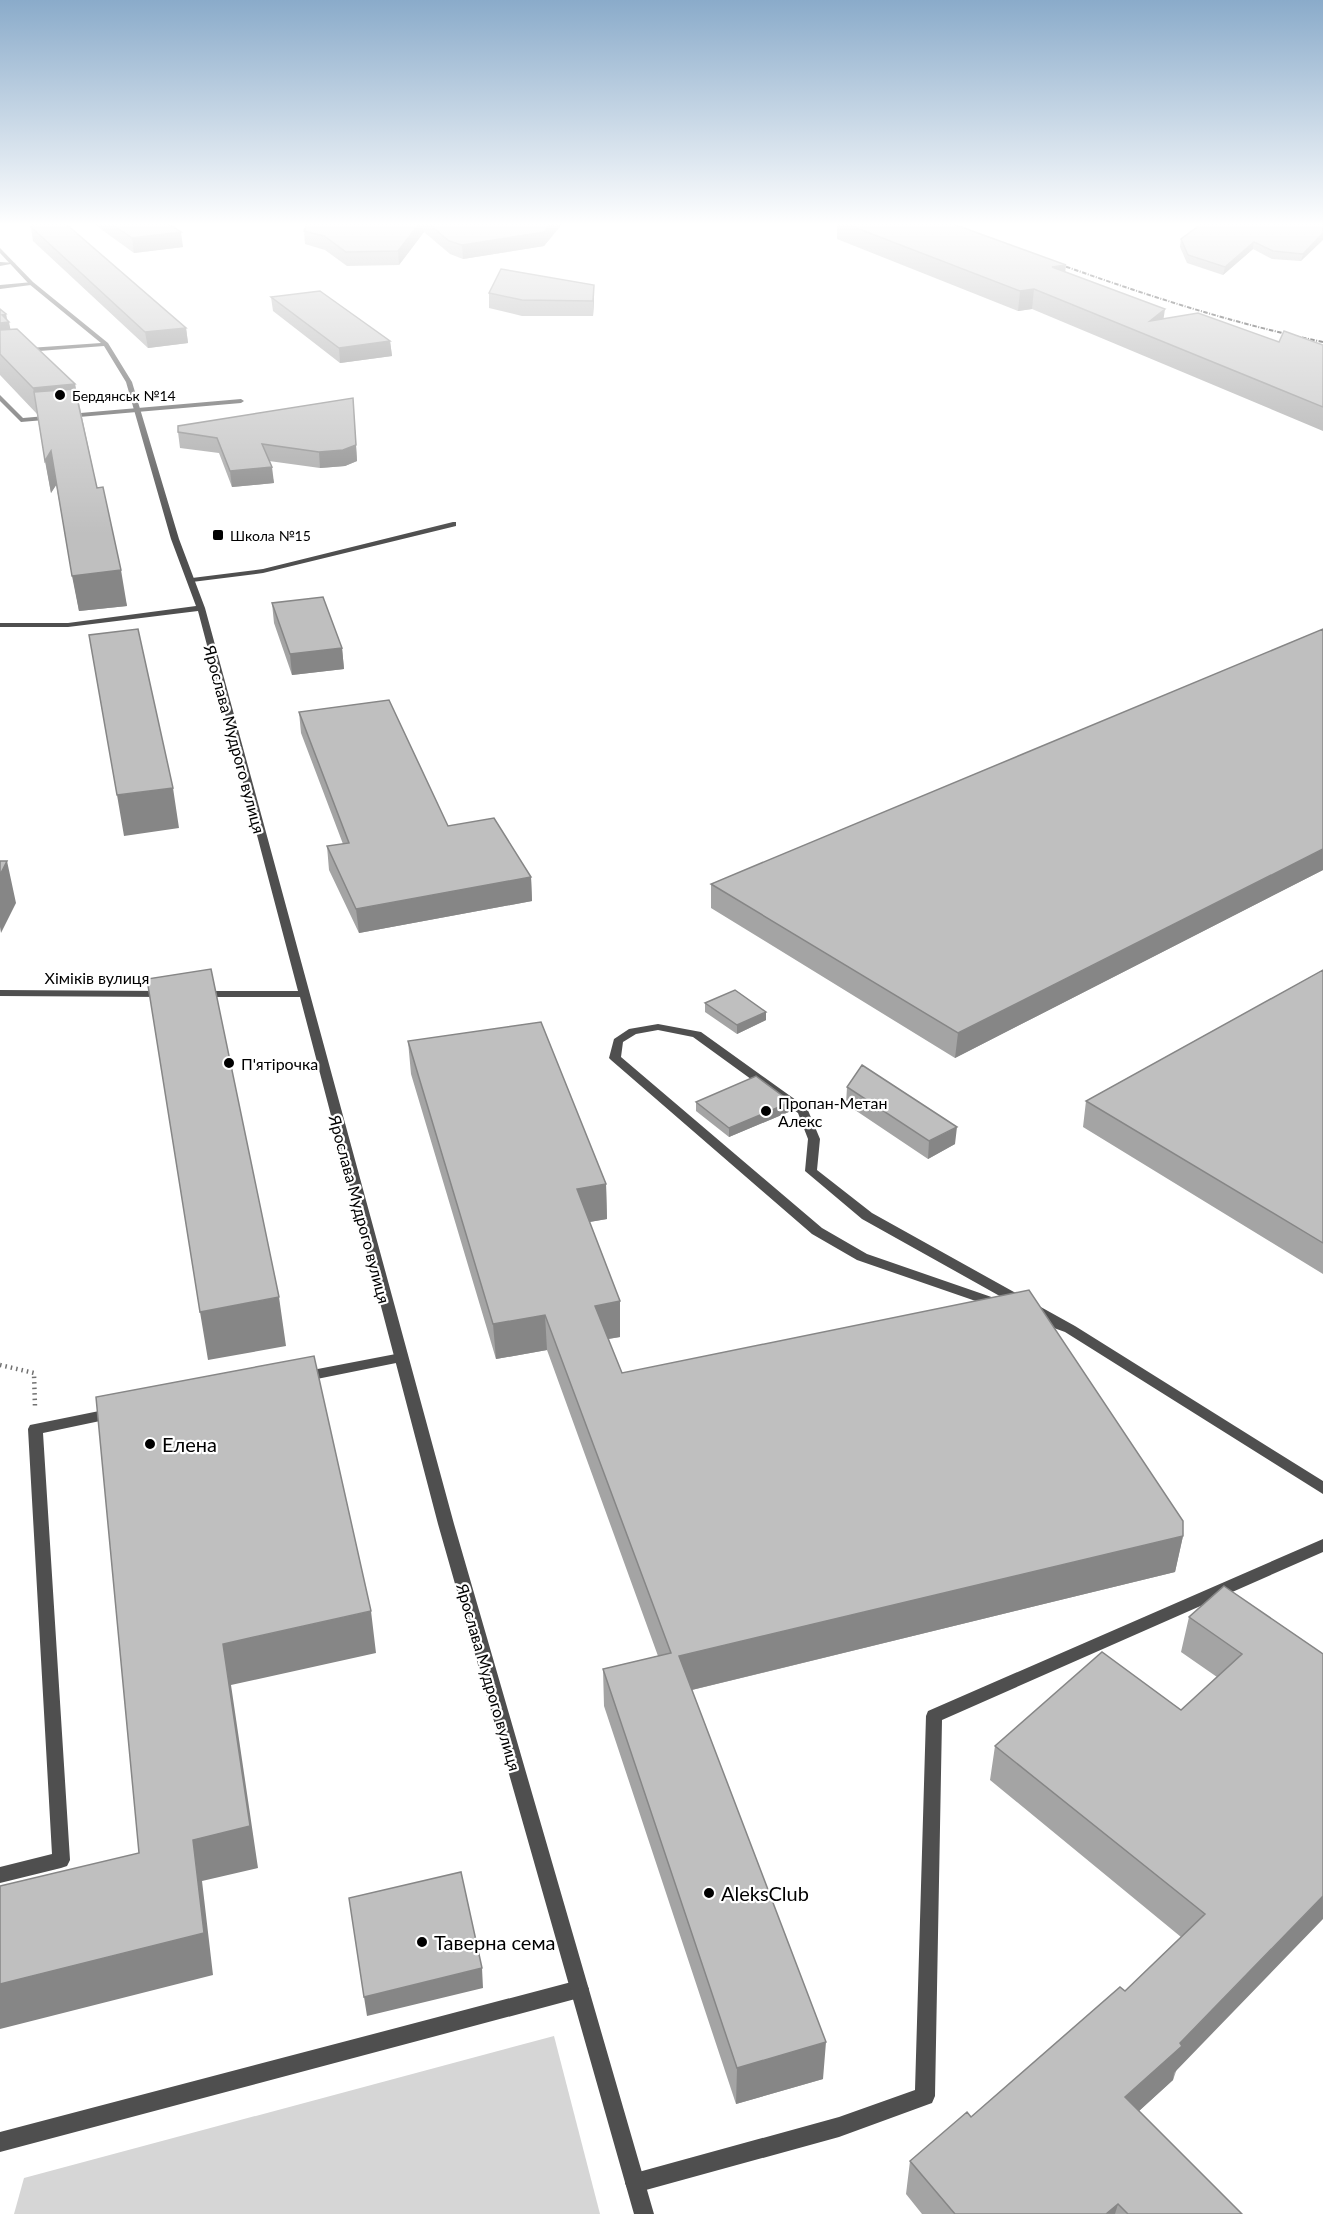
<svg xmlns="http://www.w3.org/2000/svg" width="1323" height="2214" viewBox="0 0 1323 2214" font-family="Lato,sans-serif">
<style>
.green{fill:#d6d6d6}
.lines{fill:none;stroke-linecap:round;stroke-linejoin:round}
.path{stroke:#717171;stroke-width:4.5;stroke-dasharray:1.5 4;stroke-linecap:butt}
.service{fill:#4f4f4f;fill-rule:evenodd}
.minor{fill:#4f4f4f;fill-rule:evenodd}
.rail{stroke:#000;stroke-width:2;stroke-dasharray:4.5 1.5 1 1.5;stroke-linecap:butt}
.wall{fill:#a4a4a4}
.shaded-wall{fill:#868686}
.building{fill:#bfbfbf;stroke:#868686;stroke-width:1.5}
.poi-dot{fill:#000;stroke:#fff;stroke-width:2}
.labels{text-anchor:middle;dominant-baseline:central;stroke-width:4.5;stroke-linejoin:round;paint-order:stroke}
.far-poi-label{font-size:14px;fill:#000;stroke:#fff;text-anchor:start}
.street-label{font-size:16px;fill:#000;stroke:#fff}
.poi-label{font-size:16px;fill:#000;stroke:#fff;text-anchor:start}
.near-poi-label{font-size:20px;fill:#000;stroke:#fff;text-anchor:start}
</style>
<rect width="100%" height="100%" fill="#fff"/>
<path class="green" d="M554 2036 600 2214H14L24 2178Z"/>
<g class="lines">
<path class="path" d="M0 1365 34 1373 35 1407"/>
<path class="service" d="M0 262 16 263 0 266Z
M33 282 31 285 0 289V285Z
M0 395 23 418 241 399 244 401 241 403 21 422 0 401Z
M453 522H456V526L263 573 192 582 188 580 192 578 263 569Z
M658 1024 701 1032 807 1108 820 1139 817 1170 872 1213 1075 1326 1323 1481V1494L1065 1332 1032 1320 1030 1317 1032 1314 862 1219 805 1171 808 1139 798 1113 693 1037 658 1030 636 1034 623 1042 621 1057 822 1228 867 1254 1003 1301 1005 1304 1003 1307H993L857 1260 812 1234 611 1060 609 1058 614 1039 629 1029Z
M401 1353 406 1355 408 1358 406 1361 302 1382 297 1380 295 1377 297 1374 302 1372Z
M114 1408 119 1409 121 1413 119 1417 43 1433 70 1860 67 1866 61 1868 0 1883V1867L52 1854 28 1429 30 1425 35 1424Z
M1323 1539V1552L942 1720 935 2096 932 2103 839 2137 635 2193 628 2190 625 2183 628 2176 635 2173 839 2117 915 2090 926 1716 928 1711Z
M579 1980 586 1983 589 1989 586 1995 579 1998 0 2152V2132Z"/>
<path class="minor" d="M0 248 33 282 108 343 132 382 179 539 205 608 454 1524 654 2214H634L438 1524 300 997H202L196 994 202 991H298L198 611 68 627H0V623H68L196 606 171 539 126 382 104 346 0 354V350L101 343 29 284 0 253Z
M0 990 164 991 170 994 164 997 0 996Z"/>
<path class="rail" d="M1050 261C1140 293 1230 323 1323 342"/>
</g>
<path class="wall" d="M94 224H169L183 247 134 253Z
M305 224H562L544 246 463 259 450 254 424 232 399 265 347 266 325 250 305 244 304 231 306 225Z
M837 224H953L1066 272 1163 319 1279 342 1323 345V431L1032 309 1018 311 837 239Z
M1323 224 1301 261 1272 259 1253 249 1223 275 1187 263 1180 247 1181 239Z
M31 227 186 328 188 343 148 348 33 241Z
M489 293 594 300 593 316H522L489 308Z
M271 297 390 341 392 356 340 363 273 311Z
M0 309 6 314 10 330 75 384 97 488 127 606 79 611 56 484 51 493 37 414 0 375Z
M353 398 357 461 345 466 320 468 269 461 274 483 232 487 219 453 180 448 178 432Z
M272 603 342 648 344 669 292 675 274 623Z
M1323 629V870L955 1058 711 908V884Z
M299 712 448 826 531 877 532 901 359 933 329 870 327 846 343 844 301 733Z
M1323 970V1274L1083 1127 1086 1101Z
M705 1003 766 1020 737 1034 705 1012Z
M408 1041 606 1184 607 1219 589 1222 620 1301V1337L608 1339 622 1373 1183 1536 1175 1572 692 1690 823 2079 736 2104 604 1706 603 1669 658 1656 547 1350 496 1359 411 1074Z
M847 1087 955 1144 928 1159 846 1104Z
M696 1102H791V1111L729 1137 696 1111Z
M1189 1617 1323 1654 1173 2080 1139 2111 1242 2214H922L906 2194 910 2161 971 2117 1125 1991 1181 1937 990 1780 995 1746 1181 1710 1217 1677 1181 1652Z"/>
<path class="shaded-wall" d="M419 224H423L424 232 399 265 398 251Z
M551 224H562L544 246 463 259 462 245Z
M181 232 183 247 134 253 132 238Z
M1323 233V240L1301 261 1303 254Z
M1254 242 1253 249 1223 275 1225 267Z
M1066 265 1064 284 1052 267Z
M594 285V300L593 316V301Z
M1034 289 1032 309 1018 311 1020 291Z
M1165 309 1162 329 1150 321Z
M6 314 7 322H9L14 347 0 348V323L2 315Z
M186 328 188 343 148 348 145 332Z
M390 341 392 356 340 363 339 348Z
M75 384 79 411 38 414 33 388Z
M353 398 357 461 345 466 320 468 319 452Z
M51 451 57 484 51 493 45 461Z
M272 467 274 483 232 487 230 471Z
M121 570 127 606 79 611 72 576Z
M342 648 344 669 292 675 290 654Z
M173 788 179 828 124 836 117 795Z
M1323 849V870L955 1058 958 1033Z
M7 861 16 903 1 933 0 927V875Z
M531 877 532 901 359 933 356 909Z
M766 1012V1020L737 1034V1025Z
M791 1102V1111L729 1137V1128Z
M957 1127 955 1144 928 1159 929 1141Z
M606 1184 607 1219 578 1224 577 1189Z
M279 1297 286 1346 208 1360 200 1312Z
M620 1301V1337L596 1341 595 1306Z
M545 1315 547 1350 496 1359 493 1324Z
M1183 1536 1175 1572 679 1693V1656Z
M371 1611 376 1653 231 1685 258 1868 202 1881 213 1975 0 2029V1984L193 1840 223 1644Z
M1323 1896V1919L1174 2073 1173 2080 1117 2131 1125 2097 1180 2043Z
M482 1968 483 1988 367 2016 364 1997Z
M826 2042 823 2079 736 2104 737 2068Z
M1118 2204 1115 2214H1106Z"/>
<path class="building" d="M34 224H66L186 328 145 332 31 227Z
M112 224H169L181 232 132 238Z
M307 224H419L398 251 346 252 324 236 304 231Z
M429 224H551L544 232 462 245 449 241Z
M846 224H953L1066 265 1052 267 1165 309 1150 321 1198 313 1279 342 1284 331 1323 345V407L1034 289 1020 291Z
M1201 224H1323V233L1303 254 1273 251 1254 242 1225 267 1188 255 1181 239Z
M501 269 594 285 593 301 522 300 489 293Z
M320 291 390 341 339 348 271 297Z
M0 309 6 314 2 315 9 322 0 323Z
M17 329 75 384 33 388 0 354V330Z
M75 389 97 488 103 487 121 570 72 576 51 451 45 461 34 392Z
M353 398 356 445 343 450 319 452 262 444 272 467 230 471 217 438 178 432V426Z
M323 597 342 648 290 654 272 603Z
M138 629 173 788 117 795 89 635Z
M1323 629V849L958 1033 711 884Z
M389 700 448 826 494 818 531 877 356 909 327 846 349 843 299 712Z
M0 861H7L0 875Z
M211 969 279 1297 200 1312 147 979Z
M1323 970V1243L1086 1101Z
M735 990 766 1012 737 1025 705 1003Z
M541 1022 606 1184 577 1189 620 1301 595 1306 622 1373 1029 1290 1183 1521V1536L679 1656 826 2042 737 2068 603 1669 671 1653 545 1315 493 1324 408 1041Z
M862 1065 957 1127 929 1141 847 1087Z
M756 1076 791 1102 729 1128 696 1102Z
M314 1356 371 1611 223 1644 250 1826 193 1840 204 1933 0 1984V1886L139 1853 96 1397Z
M1224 1586 1323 1654V1896L1180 2043 1182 2046 1125 2097 1242 2214H1128L1118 2204 1106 2214H955L910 2161 967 2112 971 2117 1120 1987 1125 1991 1205 1914 995 1746 1102 1652 1181 1710 1242 1654 1189 1617Z
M461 1872 482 1968 364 1997 349 1898Z"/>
<linearGradient id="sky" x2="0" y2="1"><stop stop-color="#8aabca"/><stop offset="0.42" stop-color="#fff"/><stop offset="1" stop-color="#fff" stop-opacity="0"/></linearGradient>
<rect width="1323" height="534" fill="url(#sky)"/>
<g class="poi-dot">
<circle cx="60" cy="395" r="6"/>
<rect x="212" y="529" width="12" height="12" rx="3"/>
<circle cx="229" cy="1063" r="6"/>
<circle cx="766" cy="1111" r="6"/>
<circle cx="150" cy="1444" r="6"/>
<circle cx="709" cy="1893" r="6"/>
<circle cx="422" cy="1942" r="6"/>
</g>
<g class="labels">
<g class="far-poi-label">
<text x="72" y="395">Бердянськ №14</text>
<text x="230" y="535">Школа №15</text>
</g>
<g class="street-label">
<text transform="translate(235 739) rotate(75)">Ярослава Мудрого вулиця</text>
<text x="97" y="977">Хіміків вулиця</text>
<text transform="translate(360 1209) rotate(75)">Ярослава Мудрого вулиця</text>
<text transform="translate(489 1677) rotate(74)">Ярослава Мудрого вулиця</text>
</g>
<g class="poi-label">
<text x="241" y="1063">П'ятірочка</text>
<text x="778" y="1102">Пропан-Метан<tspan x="778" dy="18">Алекс</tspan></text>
</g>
<g class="near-poi-label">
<text x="162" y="1444">Елена</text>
<text x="721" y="1893">AleksClub</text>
<text x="434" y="1942">Таверна сема</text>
</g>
</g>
</svg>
